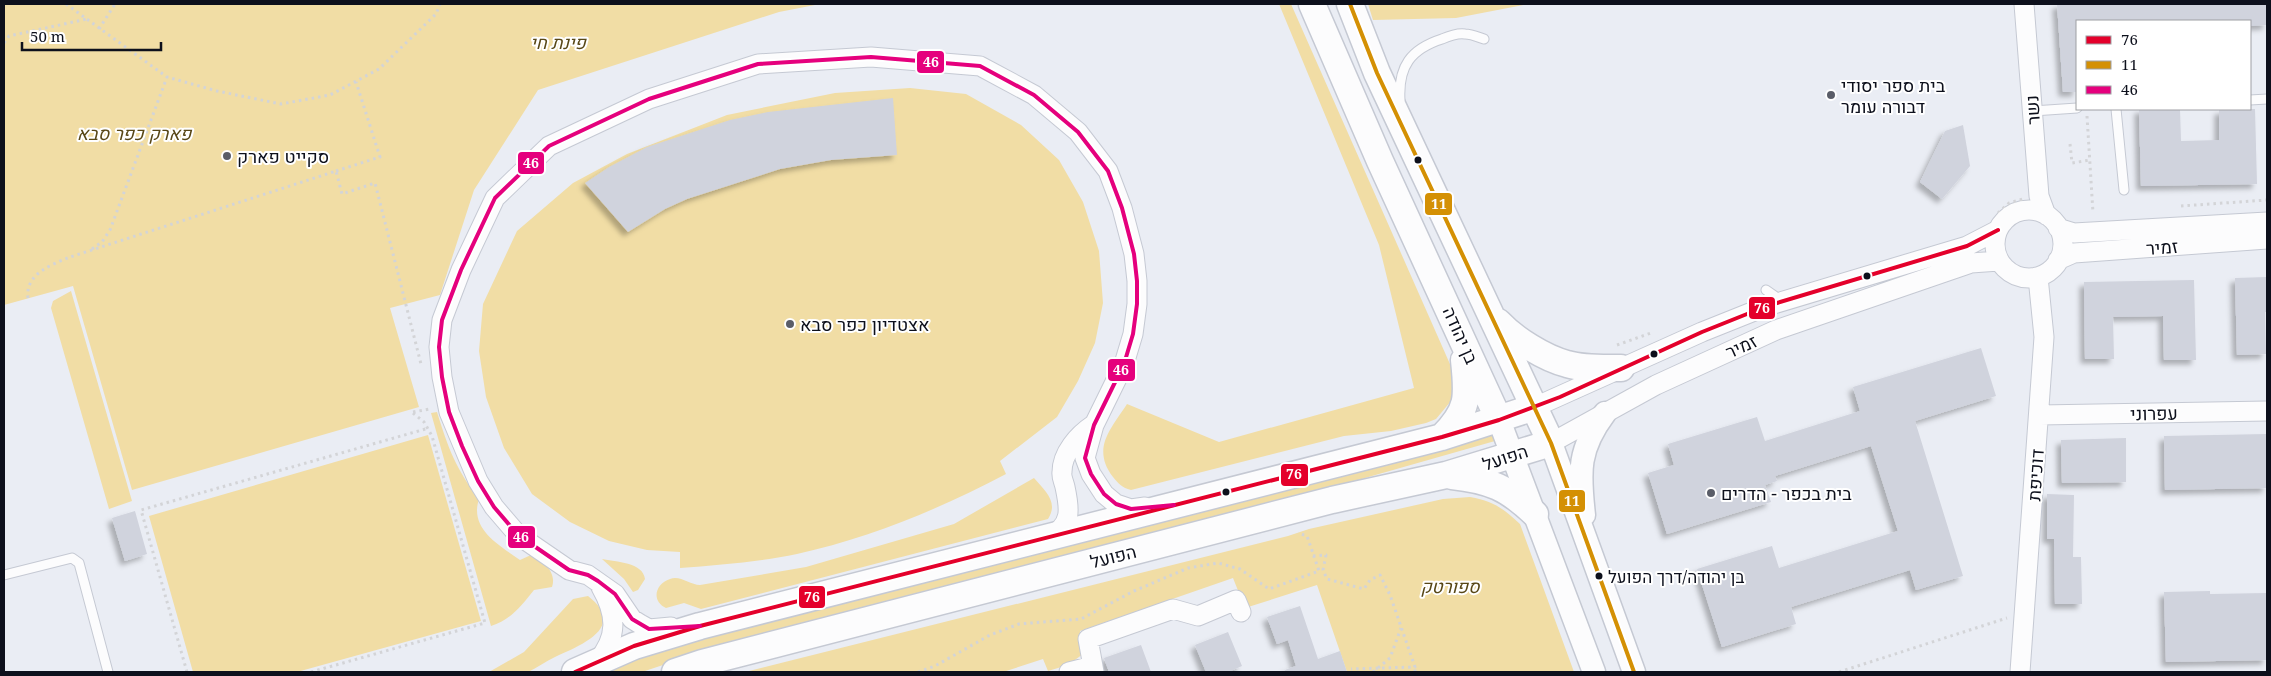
<svg xmlns="http://www.w3.org/2000/svg" width="2271" height="676" viewBox="0 0 2271 676" font-family="'Noto Serif',Heebo,serif">
<style>
.green{fill:#f1dda5}
.building{fill:#d0d3dd;filter:url(#shadow)}
.lines{fill:none;stroke-linecap:round;stroke-linejoin:round}
.service-casing{stroke:#c5c9d3;stroke-width:11}
.minor-casing{stroke:#c5c9d3;stroke-width:21}
.tertiary-casing{stroke:#c5c9d3;stroke-width:25}
.secondary-casing{stroke:#c5c9d3;stroke-width:29}
.path{stroke:#d3d4d7;stroke-width:3;stroke-dasharray:2.5 4;stroke-linecap:butt}
.service{stroke:#fcfcfd;stroke-width:9}
.minor{stroke:#fcfcfd;stroke-width:19}
.tertiary{stroke:#fcfcfd;stroke-width:22}
.secondary{stroke:#fcfcfd;stroke-width:26}
.bus-1-casing{stroke:#fff;stroke-width:8}
.bus-2-casing{stroke:#fff;stroke-width:8}
.bus-3-casing{stroke:#fff;stroke-width:8}
.bus-1{stroke:#e4002b;stroke-width:4}
.bus-2{stroke:#d49004;stroke-width:4}
.bus-3{stroke:#e5007d;stroke-width:4}
.poi-dot{fill:#5a5d68;stroke:#fff;stroke-width:2}
.bus-dot{fill:#0d101c;stroke:#fff;stroke-width:2}
.labels{text-anchor:middle;dominant-baseline:central;stroke-width:4;stroke-linejoin:round;paint-order:stroke}
.bus-label{font-size:17px;fill:#0d101c;stroke:#fff;text-anchor:start}
.park-label{font-size:18px;font-style:italic;fill:#584716;stroke:#fff}
.poi-label{font-size:18px;fill:#0d101c;stroke:#fff;text-anchor:start}
.street-label{font-size:18px;fill:#0d101c;stroke:#fff}
.line-badge{stroke:#fff;stroke-width:2}
.badge-label{font-size:14px;text-anchor:middle;font-weight:bold;fill:#fff}
</style>
<defs>
<filter id="shadow"><feDropShadow dx="-4.5" dy="4.5" stdDeviation="2.5" flood-color="#0004"/></filter>
</defs>
<rect width="100%" height="100%" fill="#eaedf4"/>
<path class="green" d="M4 4H820L779 12 538 90 474 190 440 295 390 308 419 407 132 490 73 286 4 305Z
M1279 4H1291L1457 380 1451 401 1436 419 1426 423 1391 431 1344 436 1131 490C1122 488 1118 483 1113 477 1091 448 1111 429 1127 404L1219 442 1414 388 1379 245Z
M1368 4H1528L1456 18 1373 20Z
M910 88 966 94 1021 125 1059 160 1083 202 1099 251 1103 303 1095 343 1078 381 1057 417 1000 461 1006 474C940 509 869 538 797 554 759 562 718 565 680 568V552L647 550 609 541 570 522 532 494 504 448 486 397 479 351 483 304 517 231 573 183 627 154 727 115 835 93Z
M71 291 132 501 109 509 51 308 53 301Z
M437 412C448 448 456 469 479 499 469 529 499 545 520 560L531 555C544 561 557 573 552 587L534 590C522 605 511 620 491 626L431 413Z
M1493 432 1495 441 1259 508 711 649 642 672H606L639 656 719 632Z
M428 435 481 621 297 672H193L149 516Z
M1034 478C1045 491 1059 502 1048 519L701 609 684 603 666 608C651 601 655 584 670 579 680 575 690 585 700 585L806 567 954 524Z
M1470 497C1493 501 1503 508 1520 524L1574 672H1347L1317 585 1245 608 1233 578 1080 631 1083 654 1068 665 1048 671 1043 659 1003 672H745L1288 536 1309 529 1443 499Z
M602 559C616 562 643 562 645 579L638 590 633 592 624 579Z
M588 596C628 627 581 645 555 657 546 661 537 668 528 672 518 675 500 672 489 672L524 652 573 599Z"/>
<path class="building" d="M2057 4H2267V25L2250 26V21H2077V92H2063Z
M893 98 897 155 831 160 780 169 687 199 665 209 628 232 585 183 609 167 647 147 730 120 768 112Z
M2139 109H2180L2181 141 2219 140V110L2255 109 2257 184 2141 186Z
M1963 125 1970 166 1942 199 1920 182 1945 131Z
M2267 277V312H2265L2266 354 2237 355 2235 278Z
M2194 280 2196 360H2164L2163 316 2113 317 2114 359H2085L2084 282Z
M1981 348 1996 396 1915 421 1963 576 1916 590 1910 570 1791 607 1796 624 1722 647 1697 569 1772 546 1779 568 1898 531 1871 446 1775 476 1777 481 1765 485 1771 502 1667 534 1648 473 1674 465 1668 444 1757 417 1765 441 1860 411 1853 387Z
M2267 434V488L2165 490 2164 436Z
M2126 438V482L2062 483 2061 440Z
M2047 494 2074 495 2073 557H2081L2082 604H2055L2054 539H2047Z
M135 511 147 554 125 561 112 518Z
M2210 591V594L2267 593V660L2166 662 2164 592Z
M1300 606 1318 659 1340 651 1347 672H1285V670L1296 666 1288 640 1277 644 1267 617Z
M1228 632 1242 666 1228 672H1206L1195 645Z
M1141 645 1151 672H1109L1104 658Z"/>
<g class="lines">
<defs>
<path id="service" d="M1400 100C1398 66 1411 49 1442 39 1449 36 1458 33 1465 34 1471 34 1478 37 1484 39
M2250 100 2267 99
M2116 109 2124 190
M2033 111 2077 108
M1766 290 1782 301
M4 575 72 558 79 563 108 672"/>
<path id="minor" d="M2024 4 2039 196 2046 215
M1995 244a34 34 0 1 1 68 0a34 34 0 1 1-68 0Z
M2058 228 2074 233 2267 222
M2058 260 2074 253 2267 239
M1535 407 1702 332 1767 306 1967 246 1998 230
M2040 415 2267 411
M1551 443 1656 385 1776 330 1971 263 1999 261
M1050 537C1072 524 1070 510 1065 487 1064 482 1061 477 1062 472 1062 453 1078 435 1093 425
M671 627 649 629 640 624 632 619 615 594 588 575 569 570 518 535 494 507 478 481 449 412 442 377 439 347 442 320 461 270 495 198 549 146 649 99 758 64 871 57 980 66 1034 95 1078 132 1108 171 1122 208 1134 254 1137 281V304L1133 334 1124 364 1094 425 1085 458 1091 474 1104 494 1116 504 1131 509 1145 507
M597 662C618 637 617 615 601 587
M1069 672 1093 666
M1094 672 1088 639 1173 609 1198 616 1236 600 1241 612
M2020 672 2044 337 2038 277"/>
<path id="tertiary" d="M1499 420 1594 672
M1551 443 1634 672
M1584 515C1579 471 1578 449 1605 413"/>
<path id="secondary" d="M1312 4 1380 161 1499 420
M1498 322C1514 339 1544 358 1567 364 1584 369 1604 368 1621 368
M1442 437C1469 410 1468 397 1464 360
M1452 476C1490 480 1508 488 1535 514
M575 672 634 646 700 626 1442 437 1535 407
M675 672 702 663 1332 500 1446 475 1551 443 1377 73 1350 4"/>
</defs>
<use href="#service" class="service-casing"/>
<use href="#minor" class="minor-casing"/>
<use href="#tertiary" class="tertiary-casing"/>
<use href="#secondary" class="secondary-casing"/>
<path class="path" d="M66 4 167 77 217 91 281 104 330 95 379 69 436 14 440 4
M99 29 115 4
M4 43 9 36 87 19
M2087 116 2093 213
M2070 144 2072 163 2090 160
M336 171 380 157 356 82
M2181 206 2267 200
M1998 213 2009 203 2023 199
M92 249 102 242 110 230 167 77
M28 298C25 274 51 265 70 257L336 171 342 194 375 183 421 364
M1617 345 1651 333
M413 412 430 409
M1313 556 1326 555 1323 570 1327 579 1364 589 1370 580 1380 575 1390 595 1415 667 1351 669
M187 672 141 510 429 428
M311 672 485 623 432 436 424 422 413 413
M918 672 935 666 990 635 1019 624 1081 619 1134 591 1188 568 1218 563 1240 569 1269 589 1319 571 1307 536 1298 533
M1373 672 1390 658 1401 628
M1415 672V667
M1839 672 2007 618"/>
<use href="#service" class="service"/>
<use href="#minor" class="minor"/>
<use href="#tertiary" class="tertiary"/>
<use href="#secondary" class="secondary"/>
<defs>
<path id="bus-1" d="M575 672 634 646 700 626 1442 437 1499 420 1560 397 1702 332 1767 306 1967 246 1998 230"/>
<path id="bus-2" d="M1350 4 1377 73 1551 443 1634 672"/>
<path id="bus-3" d="M700 626 649 629 632 619 615 594 598 581 588 575 569 570 518 535 494 507 478 481 462 446 449 412 442 377 439 347 442 320 461 270 495 198 549 146 649 99 758 64 871 57 980 66 1034 95 1078 132 1108 171 1122 208 1134 254 1137 281V304L1133 334 1124 364 1094 425 1085 458 1091 474 1104 494 1116 504 1131 509 1174 505"/>
</defs>
<use href="#bus-1" class="bus-1-casing"/>
<use href="#bus-2" class="bus-2-casing"/>
<use href="#bus-3" class="bus-3-casing"/>
<use href="#bus-1" class="bus-1"/>
<use href="#bus-2" class="bus-2"/>
<use href="#bus-3" class="bus-3"/>
</g>
<g class="poi-dot">
<circle cx="1831" cy="95" r="5"/>
<circle cx="227" cy="156" r="5"/>
<circle cx="790" cy="324" r="5"/>
<circle cx="1711" cy="493" r="5"/>
</g>
<g class="bus-dot">
<circle cx="1418" cy="160" r="4.5"/>
<circle cx="1867" cy="276" r="4.5"/>
<circle cx="1654" cy="354" r="4.5"/>
<circle cx="1226" cy="492" r="4.5"/>
<circle cx="1599" cy="576" r="4.5"/>
</g>
<g class="labels">
<g class="bus-label">
<text x="1608" y="576">בן יהודה/דרך הפועל</text>
</g>
<g class="park-label">
<text x="558" y="42">פינת חי</text>
<text x="134" y="133">פארק כפר סבא</text>
<text x="1450" y="586">ספורטק</text>
</g>
<g class="poi-label">
<text x="1841" y="85">בית ספר יסודי<tspan x="1841" dy="21">דבורה עומר</tspan></text>
<text x="237" y="156">סקייט פארק</text>
<text x="800" y="324">אצטדיון כפר סבא</text>
<text x="1721" y="493">בית בכפר - הדרים</text>
</g>
<g class="street-label">
<text transform="translate(2032 110) rotate(-94)">נשר</text>
<text transform="translate(2162 247) rotate(-4)">זמיר</text>
<text transform="translate(1461 335) rotate(66)">בן יהודה</text>
<text transform="translate(1741 346) rotate(-24)">זמיר</text>
<text transform="translate(2154 413) rotate(-1)">עפרוני</text>
<text transform="translate(1505 457) rotate(-18)">הפועל</text>
<text transform="translate(2035 475) rotate(-86)">דוכיפת</text>
<text transform="translate(1113 556) rotate(-14)">הפועל</text>
</g>
</g>
<g class="line-badge">
<rect x="916" y="50" width="29" height="24" rx="5" fill="#e5007d"/>
<rect x="517" y="151" width="28" height="24" rx="5" fill="#e5007d"/>
<rect x="1424" y="192" width="29" height="24" rx="5" fill="#d49004"/>
<rect x="1748" y="296" width="28" height="24" rx="5" fill="#e4002b"/>
<rect x="1107" y="358" width="29" height="24" rx="5" fill="#e5007d"/>
<rect x="1280" y="463" width="29" height="24" rx="5" fill="#e4002b"/>
<rect x="1558" y="489" width="28" height="24" rx="5" fill="#d49004"/>
<rect x="507" y="525" width="29" height="24" rx="5" fill="#e5007d"/>
<rect x="798" y="585" width="28" height="24" rx="5" fill="#e4002b"/>
</g>
<g class="badge-label">
<text x="931" y="67">46</text>
<text x="531" y="168">46</text>
<text x="1439" y="209">11</text>
<text x="1762" y="313">76</text>
<text x="1121" y="375">46</text>
<text x="1294" y="479">76</text>
<text x="1572" y="506">11</text>
<text x="521" y="542">46</text>
<text x="812" y="602">76</text>
</g>
<rect width="2271" height="676" fill="none" stroke="#0d101c" stroke-width="10"/>
<rect x="2076" y="20" width="175" height="90" fill="#ffffff" stroke="#9e9fa4"/>
<rect x="2086" y="36" width="25" height="8" fill="#e4002b" stroke="#9e9fa4"/>
<text x="2121" y="45" font-size="15" fill="#0d101c">76</text>
<rect x="2086" y="61" width="25" height="8" fill="#d49004" stroke="#9e9fa4"/>
<text x="2121" y="70" font-size="15" fill="#0d101c">11</text>
<rect x="2086" y="86" width="25" height="8" fill="#e5007d" stroke="#9e9fa4"/>
<text x="2121" y="95" font-size="15" fill="#0d101c">46</text>
<path d="M22 42v8h139v-8" fill="none" stroke="#0d101c" stroke-width="2.5"/>
<text x="30" y="42" font-size="15" fill="#0d101c" stroke="#ffffff" stroke-width="4" paint-order="stroke">50 m</text>
</svg>
